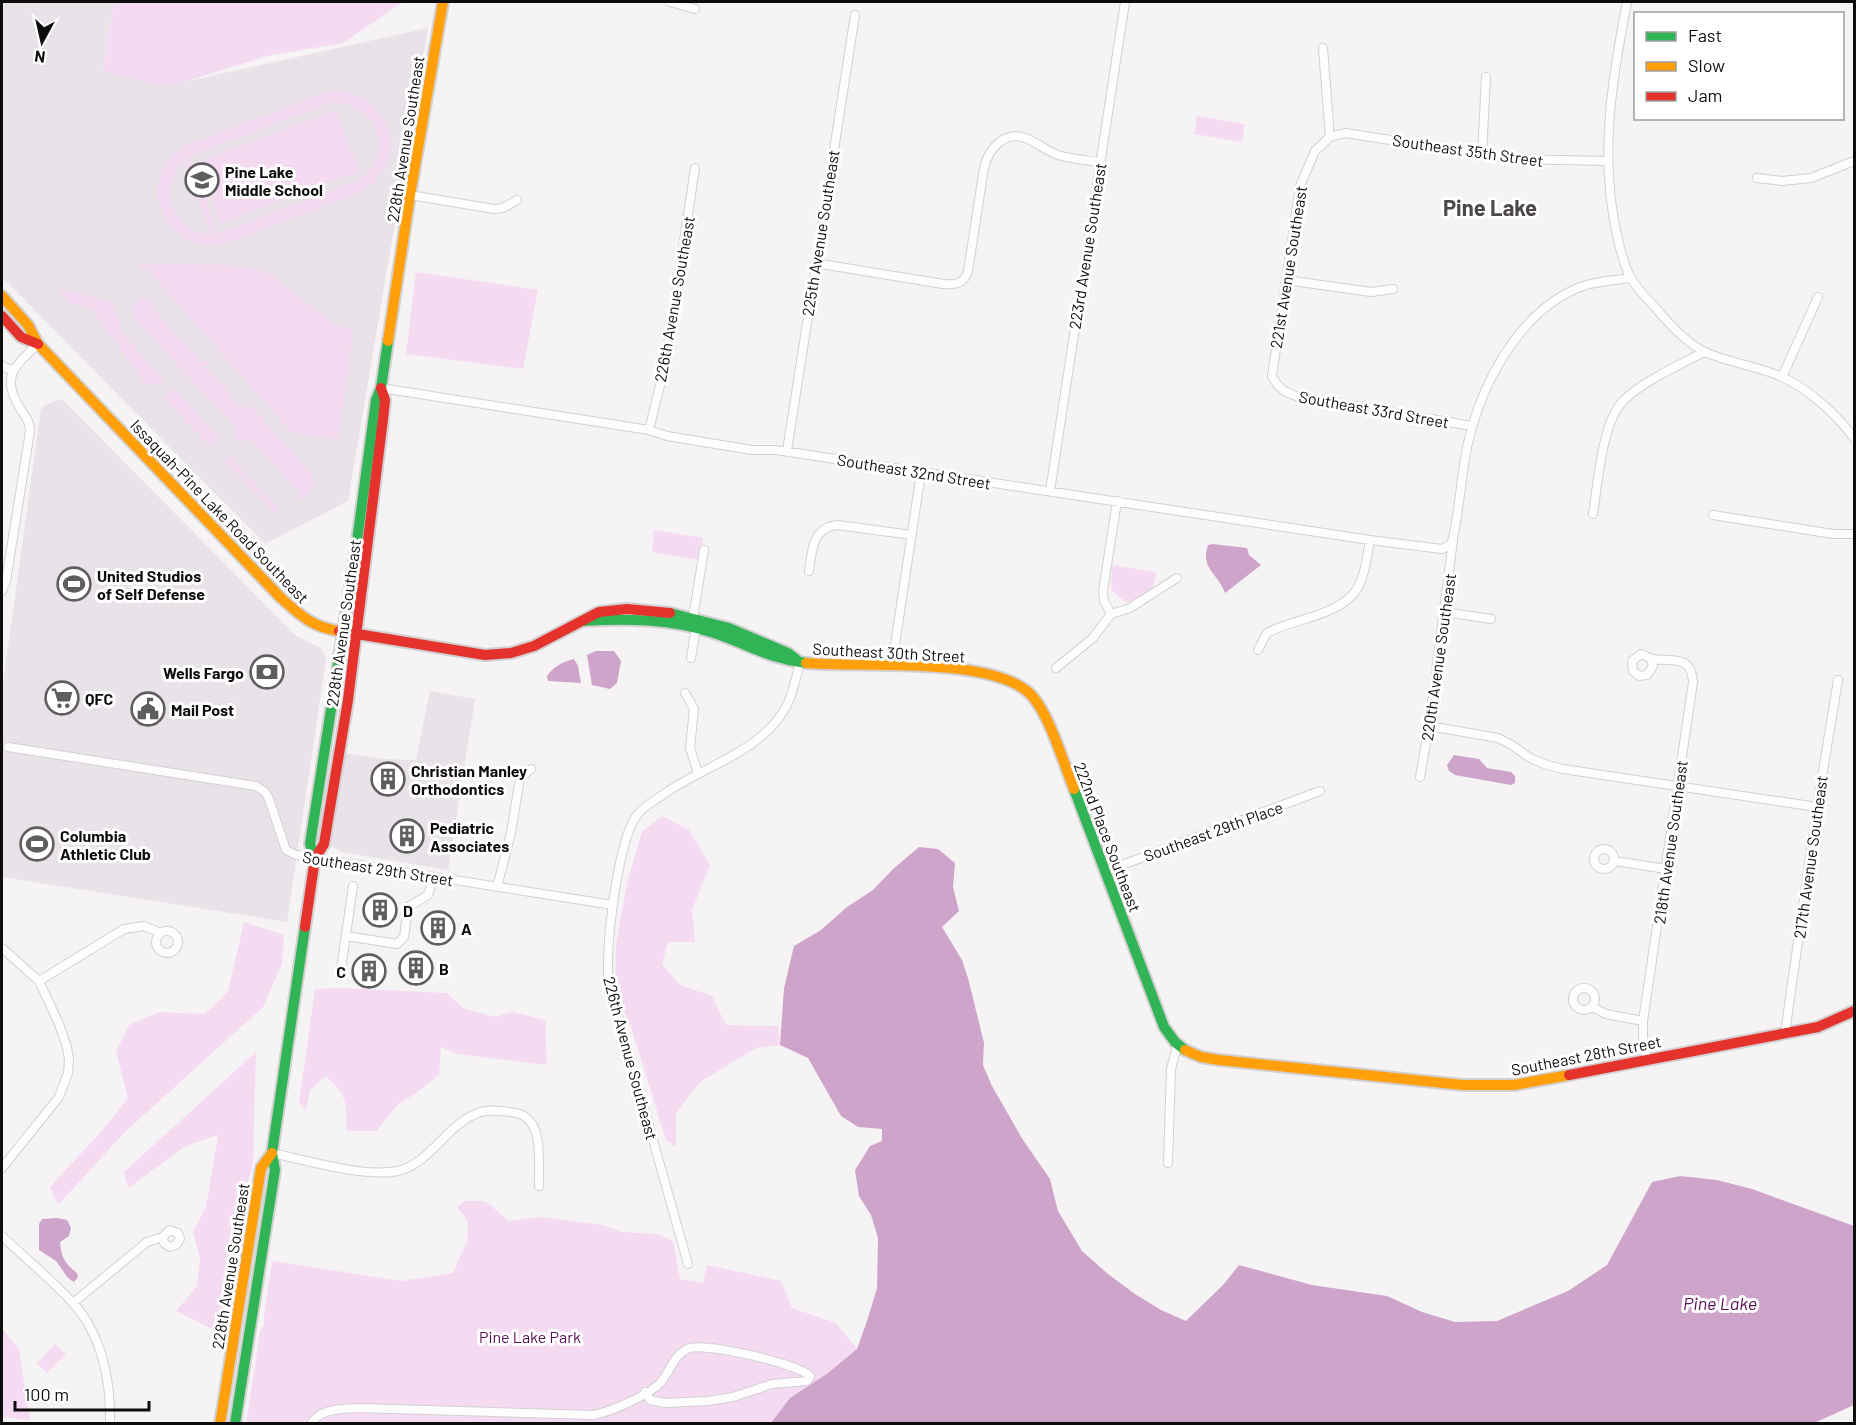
<svg xmlns="http://www.w3.org/2000/svg" width="1856" height="1425" viewBox="0 0 1856 1425" font-family="Barlow,sans-serif">
<style>
.built{fill:#e9e2e8}
.green{fill:#f5dbf2;fill-rule:evenodd}
.water{fill:#cfa4cb}
.lines{fill:none;stroke-linecap:round;stroke-linejoin:round}
.street-casing{stroke:#d3d0d2;stroke-width:10}
.fast-casing{stroke:#d3d0d2;stroke-width:14}
.slow-casing{stroke:#d3d0d2;stroke-width:14}
.jam-casing{stroke:#d3d0d2;stroke-width:14}
.street{stroke:#fefdfe;stroke-width:8}
.fast{stroke:#30b455;stroke-width:10}
.slow{stroke:#ff9f0a;stroke-width:10}
.jam{stroke:#e5322d;stroke-width:10}
.labels{text-anchor:middle;dominant-baseline:central;stroke-width:6;stroke-linejoin:round;paint-order:stroke}
.street-label{font-size:16px;fill:#0e0d0e;stroke:#fff}
.poi-label{font-size:16px;font-weight:bold;fill:#0e0d0e;stroke:#fff;text-anchor:start}
.park-label{font-size:16px;fill:#581056;stroke:#fff}
.water-label{font-size:18px;font-style:italic;fill:#550c53;stroke:#fff}
.district-label{font-size:22px;font-weight:bold;fill:#4c484b;stroke:#fff}
</style>
<rect width="100%" height="100%" fill="#f6f3f5"/>
<path class="built" d="M2 2H114L103 71 184 82 428 28 348 501 265 544 2 277Z
M62 399 295 635 321 648 324 653 326 660 287 922 2 877V690L41 409 47 404Z
M430 691 475 699 448 870 342 852 331 846 344 753 384 759 416 760Z"/>
<path class="green" d="M114 2H403L343 43 267 56 168 87 103 71Z
M339 91C398 99 410 168 356 194L214 248 212 245C154 242 136 169 191 143L319 95ZM329 103C380 98 399 162 352 183L220 233C168 242 148 173 201 152Z
M336 110 359 172 221 223 198 162Z
M1197 116 1245 124 1242 142 1194 134Z
M190 162 217 230 211 232 184 164Z
M139 264 229 265 255 269 270 274 335 325 351 328 353 336 338 438 332 439 292 433 147 269 139 267Z
M416 272 538 290 523 369 406 354Z
M59 288 115 303V313L121 321 119 330 164 379 161 383 152 386 145 383 94 312 81 305 69 303Z
M142 298H149L154 302 151 306 181 340 189 339 191 341 185 343 202 363 208 361 211 363 204 366 222 385 229 384 231 386 224 388 241 407 251 406 312 474C317 485 311 491 304 499H294L300 492 248 437 241 443 236 438V431L231 422 135 320 132 315V307Z
M174 389 219 438 210 446 163 398Z
M230 457 253 482 260 478 255 484 279 509 275 513 225 461Z
M654 530 703 538 700 560 652 552Z
M1112 565 1156 572 1153 590 1127 603 1111 590Z
M662 816 689 830 710 865 692 910 695 942H668L662 964 680 985 712 996 726 1025 778 1026 780 1045 756 1048 700 1082 676 1113V1147L666 1140 631 1027 615 990 616 944 627 883 642 832Z
M244 922 284 935 282 964 263 1007 125 1132 58 1205 50 1187 100 1133 128 1098 116 1052 129 1025 160 1012 205 1014 228 992Z
M340 988 447 993 463 1008 495 1017 513 1012 545 1020 547 1065 458 1054 441 1047 439 1075 419 1091 397 1105 377 1131H347C346 1102 348 1097 326 1076L310 1090 306 1111 299 1103 315 989Z
M256 1052 253 1163 248 1181 244 1220 233 1286 224 1319 214 1330 176 1311 197 1286 200 1258 193 1232 206 1207 218 1135 186 1146 128 1188 124 1172Z
M465 1201H485L509 1221 541 1217 603 1225 622 1232 657 1234 673 1241 680 1279 703 1283 707 1265 781 1281 792 1308 836 1323 857 1349 828 1373 790 1398 771 1423 246 1424 260 1332 264 1324V1315L272 1261 401 1281 453 1273 467 1241 468 1221 457 1207Z
M2 1328 19 1350 30 1420 2 1417Z
M55 1344 66 1354 47 1373 37 1363Z"/>
<path class="water" d="M1213 544 1247 548 1249 555 1261 565 1225 593C1218 573 1200 569 1208 545Z
M596 651H614L621 661 617 683 610 689 592 685 587 655Z
M574 659 578 666 581 683 548 681 547 676C553 667 562 662 574 659Z
M1454 755 1479 759 1487 768 1511 772 1515 776V783L1511 785 1455 775 1449 771 1447 765Z
M919 847 938 849 955 863 953 887 959 911 942 927 962 960 968 978 984 1043 983 1065 992 1086 1023 1140 1050 1179 1058 1211 1082 1251 1108 1274 1135 1294 1161 1310 1186 1321 1224 1284 1239 1265 1312 1285 1387 1296 1422 1312 1455 1322 1497 1321 1568 1291 1607 1265 1652 1182 1680 1176 1717 1180 1752 1189 1854 1226V1405L1812 1424 771 1423 790 1398 828 1373 857 1349 867 1321 877 1288 878 1238 871 1215 859 1196 855 1170 870 1146 882 1141V1129L858 1127 841 1116 808 1058 780 1045 784 988 794 946 821 930 847 907 873 890 893 869Z
M57 1218 67 1220 71 1228 69 1236 60 1242C61 1257 65 1264 77 1273L78 1277 74 1282 68 1278 56 1261 39 1250V1224L42 1219Z"/>
<g class="lines">
<defs>
<path id="street" d="M670 2 695 9
M1627 2C1612 79 1599 157 1617 235 1620 249 1624 266 1631 278 1638 291 1651 302 1660 313 1672 327 1688 344 1705 352 1729 363 1758 366 1782 377 1810 390 1836 414 1854 438
M1323 48 1330 137 1315 151 1300 186 1272 376C1277 387 1285 393 1296 396L1472 426
M1330 137 1345 133 1514 159 1607 161
M1482 154 1486 77
M1757 178 1782 181 1811 178 1854 161
M410 195 494 209 503 208 517 200
M815 263 943 284C955 285 964 284 968 271L984 168C989 148 1005 129 1028 139 1039 144 1047 151 1058 155 1071 159 1086 160 1100 162
M1286 280 1371 292 1393 289
M2 366 11 370
M1782 377 1818 297
M381 388 649 430 667 436 752 450H776L1370 540 1442 549 1451 544 1453 538C1460 507 1461 474 1468 443 1482 382 1522 306 1586 285 1600 281 1616 280 1631 278
M649 430 665 365 695 168
M787 451 855 15
M1050 491 1125 2
M1593 514C1598 483 1602 421 1624 400 1643 381 1680 365 1704 352
M1713 515 1833 534H1854
M809 571C812 551 812 527 838 525L911 535
M2 591 6 581 30 431C30 422 26 417 21 410 0 377 14 367 38 344
M1445 612 1491 619
M1111 614 1104 601 1103 591 1117 501
M693 618 704 550
M1258 650 1267 633C1292 619 1340 616 1357 589 1365 576 1367 556 1370 540
M691 658 696 628
M892 664 921 473
M1056 668 1093 638 1111 614 1130 608 1177 578
M685 693 694 709 690 748 698 773
M1429 726 1498 738 1510 744 1530 758 1547 765 1563 769 1817 807
M8 747 256 786 265 792 269 799 286 850 296 855 613 905
M1420 777 1429 726 1453 540
M1594 859a10 10 0 1 1 20 0a10 10 0 1 1-20 0Z
M1615 861 1666 869
M1106 871 1320 791
M497 887 511 833 520 778 531 769
M156 942a11 11 0 1 1 22 0a11 11 0 1 1-22 0Z
M346 936 397 944 404 937 408 907 428 895 434 877
M2 948 39 981 59 1024 67 1047 69 1060 68 1073 59 1097 2 1168
M340 976 353 886
M39 981 124 929 144 926 161 933
M1573 999a11 11 0 1 1 22 0a11 11 0 1 1-22 0Z
M1592 1007 1606 1014 1643 1021
M1785 1033 1817 807 1838 680
M1647 1059 1643 1037V1021L1693 682C1691 651 1668 664 1650 658 1647 657 1644 655 1641 654L1632 661 1633 671 1639 676 1647 675 1653 666 1651 659
M272 1153C306 1160 365 1178 398 1171 431 1163 447 1124 478 1113 488 1109 500 1111 510 1112 546 1114 538 1160 539 1186
M1168 1163 1171 1069 1177 1046
M2 1236C25 1258 51 1279 73 1303 102 1335 111 1381 110 1424
M688 1264 609 984C604 952 618 839 637 815 646 804 659 798 670 790 708 765 760 751 785 709 793 695 796 678 800 662
M73 1303 147 1242 163 1237 169 1230 178 1233 180 1239 176 1245 170 1247 164 1243 163 1237
M311 1424C320 1408 343 1409 359 1408L593 1415C610 1412 650 1395 662 1381 670 1370 674 1356 687 1349 702 1341 799 1364 810 1376L807 1381 772 1384 733 1397 708 1401 665 1403 650 1400 645 1392"/>
<path id="fast" d="M670 613 729 628 788 653 797 660
M582 621C627 618 671 619 714 633 748 644 769 659 806 663
M1074 789 1164 1027 1175 1042 1185 1050
M315 858 310 844 355 556 376 400 381 388 388 341
M235 1424 275 1170 272 1153 305 927"/>
<path id="slow" d="M2 296 28 325 38 344 280 597C300 615 312 627 339 631
M388 341 410 195 443 2
M806 663C859 668 998 655 1033 697 1051 719 1063 762 1074 789
M1185 1050 1201 1057 1219 1060 1463 1085H1514L1569 1075
M220 1424 261 1168 272 1153"/>
<path id="jam" d="M2 316 21 337 38 344
M339 631 485 655 511 653 534 646 599 612 627 609 670 613
M305 927 315 858 324 844 348 700 383 419 385 400 381 388
M1569 1075 1818 1027 1854 1011"/>
</defs>
<use href="#street" class="street-casing"/>
<use href="#fast" class="fast-casing"/>
<use href="#slow" class="slow-casing"/>
<use href="#jam" class="jam-casing"/>
<use href="#street" class="street"/>
<use href="#fast" class="fast"/>
<use href="#slow" class="slow"/>
<use href="#jam" class="jam"/>
</g>
<defs>
<symbol id="school-ring" viewBox="-11 -11 22 22"><circle r="9.5" fill="#fff" stroke="#5f5e5f" stroke-width="1.5"/><path d="M0-5L7-2L0 1L-7-2ZM-4 1L0 2.5L4 1V4Q0 6-4 4Z" fill="#5f5e5f"/></symbol>
<symbol id="stadium-ring" viewBox="-11 -11 22 22"><circle r="9.5" fill="#fff" stroke="#5f5e5f" stroke-width="1.5"/><path d="M0-5a6.5 5 0 1 0 0 10a6.5 5 0 1 0 0-10ZM-3.5-1.8h7v3.6h-7Z" fill="#5f5e5f"/></symbol>
<symbol id="bank-ring" viewBox="-11 -11 22 22"><circle r="9.5" fill="#fff" stroke="#5f5e5f" stroke-width="1.5"/><path d="M-6-4H6V4H-6ZM0-2.3a2.3 2.3 0 1 0 0 4.6a2.3 2.3 0 1 0 0-4.6Z" fill="#5f5e5f"/></symbol>
<symbol id="supermarket-ring" viewBox="-11 -11 22 22"><circle r="9.5" fill="#fff" stroke="#5f5e5f" stroke-width="1.5"/><path d="M-6-5.5h2.5l.6 2H6L4.5 2H-2.5L-4.4-4H-6ZM-1.5 3.2a1.3 1.3 0 1 0 .1 0ZM3 3.2a1.3 1.3 0 1 0 .1 0Z" fill="#5f5e5f"/></symbol>
<symbol id="civic-ring" viewBox="-11 -11 22 22"><circle r="9.5" fill="#fff" stroke="#5f5e5f" stroke-width="1.5"/><path d="M-.6-6.5H3V-4.5H.6V-3L4-1V1h2V6H-6V1h2V-1L-.6-3ZM-1.2 2.5V6h2.4V2.5Z" fill="#5f5e5f"/></symbol>
<symbol id="building-ring" viewBox="-11 -11 22 22"><circle r="9.5" fill="#fff" stroke="#5f5e5f" stroke-width="1.5"/><path d="M-4-6H4V6H1V3H-1V6H-4ZM-2.5-4.3h1.7v1.8h-1.7ZM.8-4.3h1.7v1.8H.8ZM-2.5-1h1.7V.8h-1.7ZM.8-1h1.7V.8H.8Z" fill="#5f5e5f"/></symbol>
</defs>
<g fill-rule="evenodd">
<use href="#school-ring" x="183" y="161" width="38" height="38"/>
<use href="#stadium-ring" x="55" y="565" width="38" height="38"/>
<use href="#bank-ring" x="248" y="653" width="38" height="38"/>
<use href="#supermarket-ring" x="43" y="679" width="38" height="38"/>
<use href="#civic-ring" x="129" y="690" width="38" height="38"/>
<use href="#building-ring" x="369" y="760" width="38" height="38"/>
<use href="#building-ring" x="388" y="817" width="38" height="38"/>
<use href="#stadium-ring" x="18" y="825" width="38" height="38"/>
<use href="#building-ring" x="361" y="891" width="38" height="38"/>
<use href="#building-ring" x="419" y="909" width="38" height="38"/>
<use href="#building-ring" x="397" y="949" width="38" height="38"/>
<use href="#building-ring" x="350" y="952" width="38" height="38"/>
</g>
<g class="labels">
<g class="street-label">
<text transform="translate(405 139) rotate(-81)">228th Avenue Southeast</text>
<text transform="translate(1468 150) rotate(8)">Southeast 35th Street</text>
<text transform="translate(820 233) rotate(-81)">225th Avenue Southeast</text>
<text transform="translate(1087 246) rotate(-81)">223rd Avenue Southeast</text>
<text transform="translate(1288 267) rotate(-81)">221st Avenue Southeast</text>
<text transform="translate(674 299) rotate(-80)">226th Avenue Southeast</text>
<text transform="translate(1374 409) rotate(10)">Southeast 33rd Street</text>
<text transform="translate(914 471) rotate(9)">Southeast 32nd Street</text>
<text transform="translate(220 511) rotate(46)">Issaquah-Pine Lake Road Southeast</text>
<text transform="translate(343 623) rotate(-82)">228th Avenue Southeast</text>
<text transform="translate(889 652) rotate(3)">Southeast 30th Street</text>
<text transform="translate(1438 657) rotate(-82)">220th Avenue Southeast</text>
<text transform="translate(1213 831) rotate(-20)">Southeast 29th Place</text>
<text transform="translate(1108 837) rotate(69)">222nd Place Southeast</text>
<text transform="translate(1670 842) rotate(-82)">218th Avenue Southeast</text>
<text transform="translate(1810 857) rotate(-82)">217th Avenue Southeast</text>
<text transform="translate(378 868) rotate(9)">Southeast 29th Street</text>
<text transform="translate(1586 1055) rotate(-11)">Southeast 28th Street</text>
<text transform="translate(631 1058) rotate(75)">226th Avenue Southeast</text>
<text transform="translate(230 1266) rotate(-81)">228th Avenue Southeast</text>
</g>
<g class="poi-label">
<text x="225" y="171">Pine Lake<tspan x="225" dy="18">Middle School</tspan></text>
<text x="97" y="575">United Studios<tspan x="97" dy="18">of Self Defense</tspan></text>
<text x="244" y="672" text-anchor="end">Wells Fargo</text>
<text x="85" y="698">QFC</text>
<text x="171" y="709">Mail Post</text>
<text x="411" y="770">Christian Manley<tspan x="411" dy="18">Orthodontics</tspan></text>
<text x="430" y="827">Pediatric<tspan x="430" dy="18">Associates</tspan></text>
<text x="60" y="835">Columbia<tspan x="60" dy="18">Athletic Club</tspan></text>
<text x="403" y="910">D</text>
<text x="461" y="928">A</text>
<text x="439" y="968">B</text>
<text x="346" y="971" text-anchor="end">C</text>
</g>
<g class="park-label">
<text x="530" y="1336">Pine Lake Park</text>
</g>
<g class="water-label">
<text x="1720" y="1303">Pine Lake</text>
</g>
<g class="district-label">
<text x="1490" y="207">Pine Lake</text>
</g>
</g>
<rect width="1856" height="1425" fill="none" stroke="#0e0d0e" stroke-width="6"/>
<rect x="1634" y="12" width="210" height="108" fill="#ffffff" stroke="#9f9e9f" stroke-width="1.5"/>
<rect x="1646" y="32" width="30" height="9" fill="#30b455" stroke="#9f9e9f" stroke-width="1.5"/>
<text x="1688" y="42" font-size="18" fill="#0e0d0e">Fast</text>
<rect x="1646" y="62" width="30" height="9" fill="#ff9f0a" stroke="#9f9e9f" stroke-width="1.5"/>
<text x="1688" y="72" font-size="18" fill="#0e0d0e">Slow</text>
<rect x="1646" y="92" width="30" height="9" fill="#e5322d" stroke="#9f9e9f" stroke-width="1.5"/>
<text x="1688" y="102" font-size="18" fill="#0e0d0e">Jam</text>
<g transform="translate(42 42) rotate(188)" stroke="#ffffff" stroke-width="4.5" paint-order="stroke">
<path d="M0-4.5L10 22L0 15L-10 22Z" fill="#0e0d0e"/>
<text y="-9" font-size="16" font-weight="bold" text-anchor="middle" fill="#0e0d0e">N</text>
</g>
<path d="M15 1401v9h134v-9" fill="none" stroke="#0e0d0e" stroke-width="3"/>
<text x="24" y="1401" font-size="18" fill="#0e0d0e" stroke="#ffffff" stroke-width="4.5" paint-order="stroke">100 m</text>
</svg>
